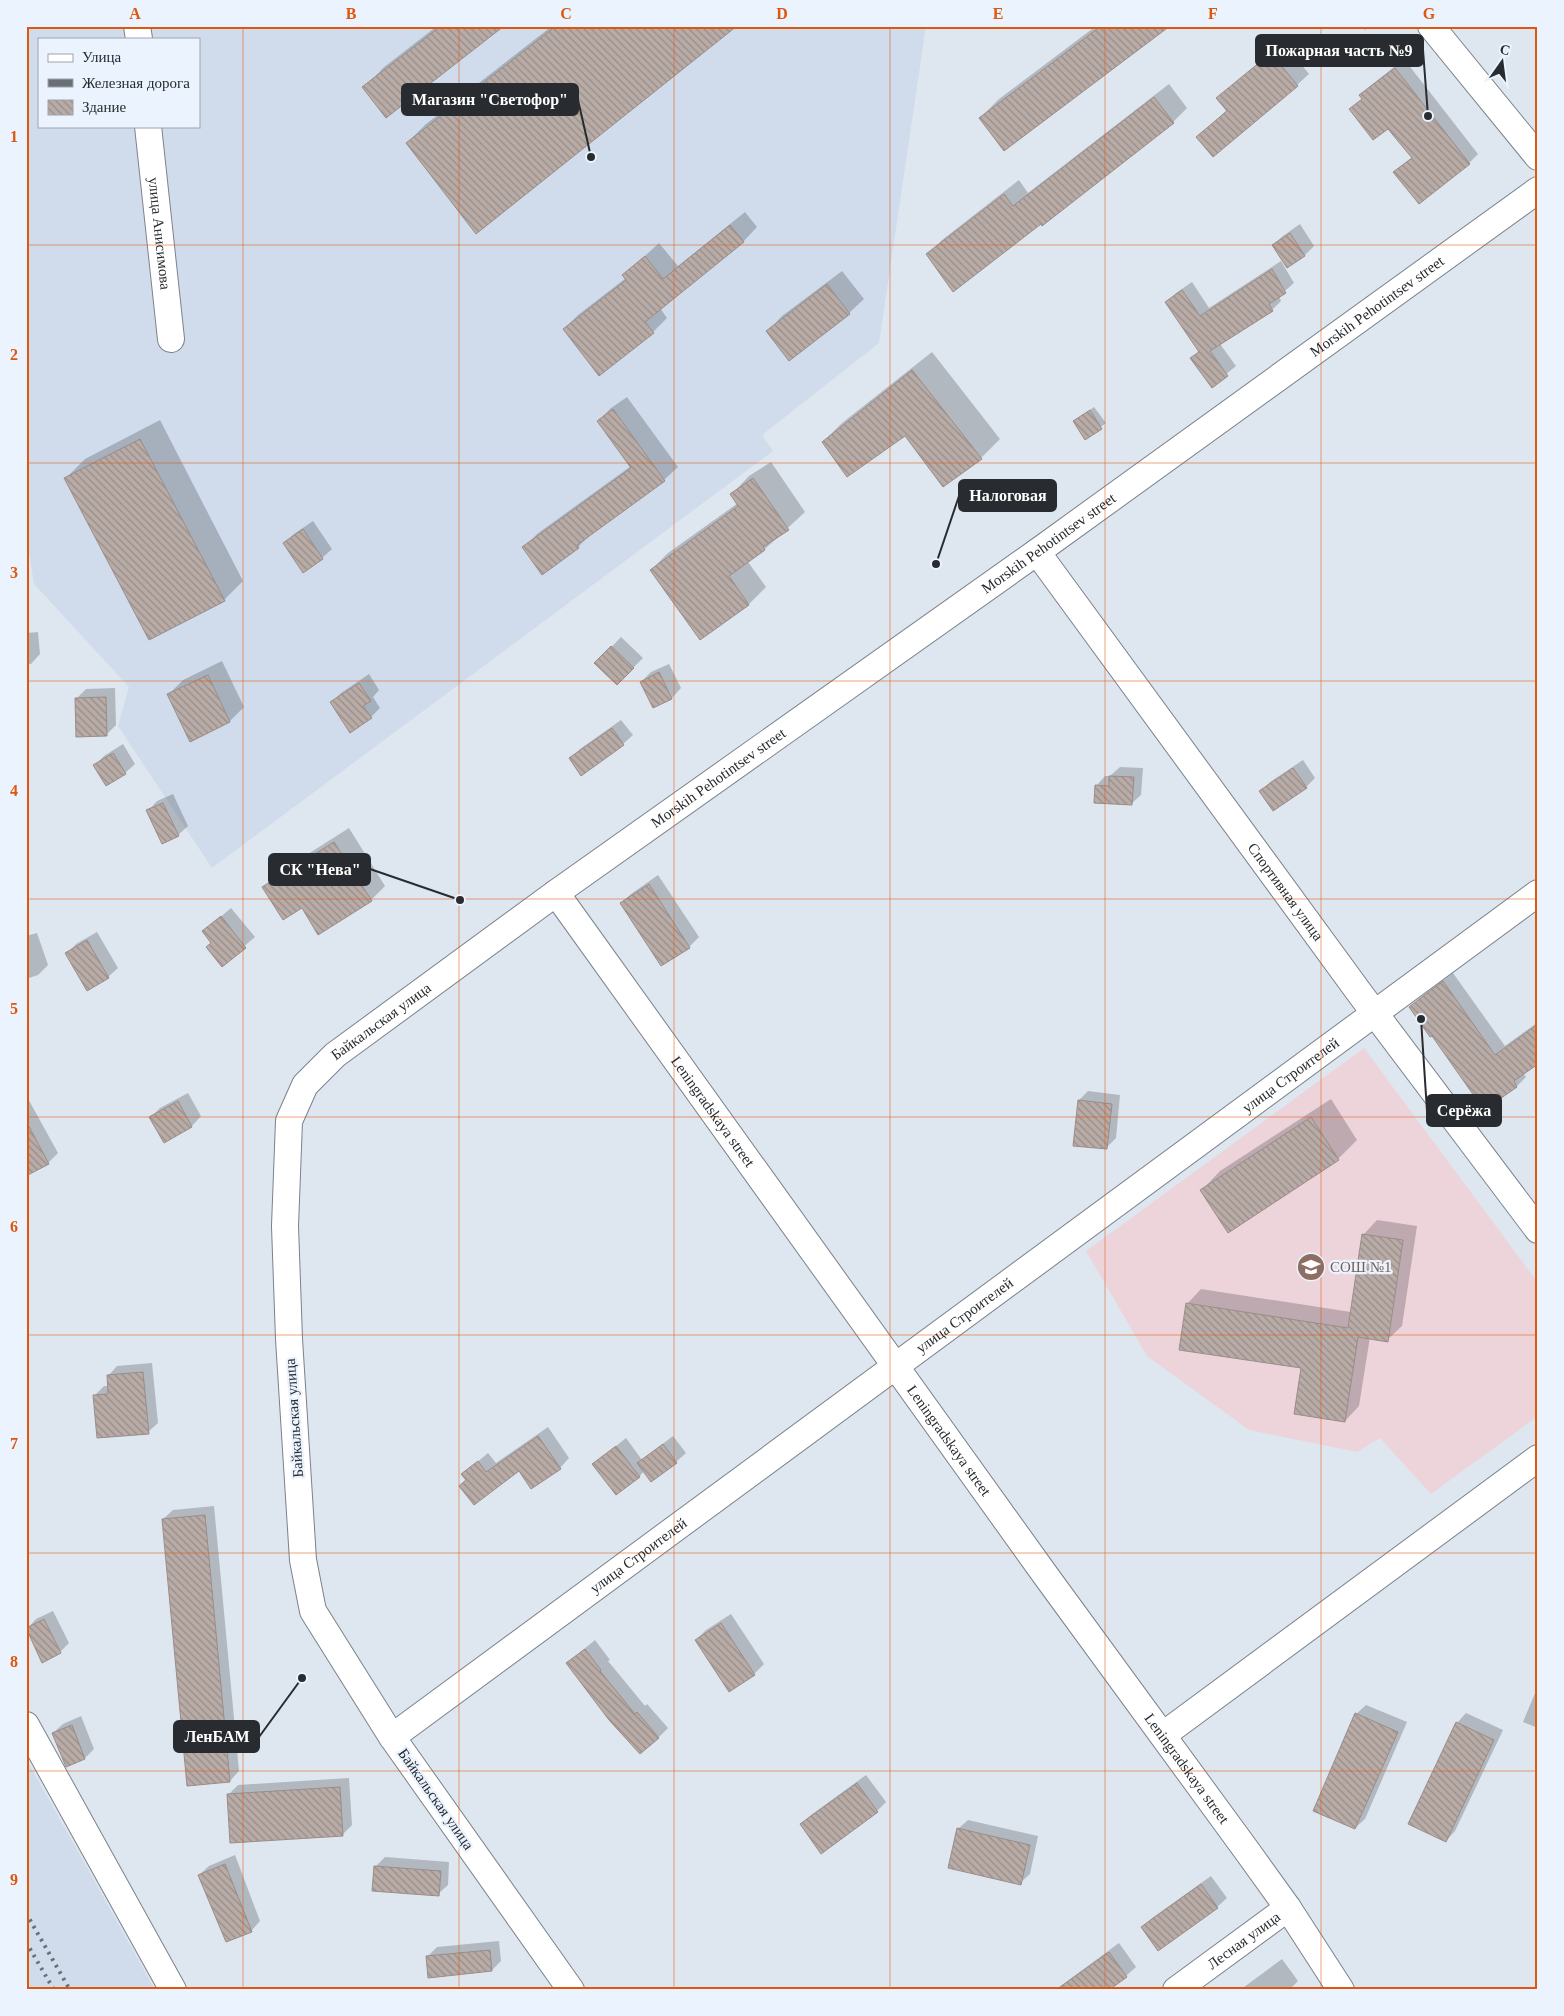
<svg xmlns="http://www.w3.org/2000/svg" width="1564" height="2016" viewBox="0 0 1564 2016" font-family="Georgia,serif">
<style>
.built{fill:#d0dcec;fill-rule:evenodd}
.education{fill:#edd4db}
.shadow{fill:#0003}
.building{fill:url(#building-back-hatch);stroke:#9a8d89}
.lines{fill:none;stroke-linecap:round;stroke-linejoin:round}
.minor-casing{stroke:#7b828b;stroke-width:28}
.minor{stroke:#fff;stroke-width:26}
.rail{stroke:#6b7076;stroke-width:4;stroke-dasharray:2.5 5;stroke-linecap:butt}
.grid{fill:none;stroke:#de570e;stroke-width:1;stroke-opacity:0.55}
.labels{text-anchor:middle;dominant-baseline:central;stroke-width:4.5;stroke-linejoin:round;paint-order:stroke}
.street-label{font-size:15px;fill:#282b2f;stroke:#ebf3fe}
.education-label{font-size:15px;fill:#785e54;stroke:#ebf3fe;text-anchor:start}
.leader{fill:none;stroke:#282b2f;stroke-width:2}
.callout-dot{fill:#282b2f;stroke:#ebf3fe;stroke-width:2}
.callout{fill:#282b2f;stroke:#282b2f;stroke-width:2}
.callout-label{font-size:16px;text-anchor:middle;font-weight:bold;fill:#fff}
.neatline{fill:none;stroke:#de570e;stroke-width:2}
.grid-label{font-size:16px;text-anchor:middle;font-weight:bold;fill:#de570e}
</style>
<defs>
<pattern id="building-back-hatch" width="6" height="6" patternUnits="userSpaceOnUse" patternTransform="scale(1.25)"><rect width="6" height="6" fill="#b9aca7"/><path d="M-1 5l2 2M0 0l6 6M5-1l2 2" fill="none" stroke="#968c88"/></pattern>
</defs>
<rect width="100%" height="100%" fill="#dee6f0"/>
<path class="built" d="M26 26H926L879 343 762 435 773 451 212 868 118 726 129 687 34 584 26 533ZM39 39H199V126H39Z
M26 1759 85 1864 155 1990H26Z"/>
<path class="education" d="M1364 1048 1538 1283V1416L1431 1494 1380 1438 1357 1452 1249 1430 1147 1356 1086 1251Z"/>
<path class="shadow" d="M437 26H502L364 88 383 68Z
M552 26H733L407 143 426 124Z
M1096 26H1168L980 118 999 99Z
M1362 26H1371L1365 30Z
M1283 42 1309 74 1297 85 1198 137 1227 110 1218 98Z
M1404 59 1478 154 1469 163 1395 172 1412 157 1389 127 1351 110 1363 98 1361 95 1370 86Z
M1169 84 1187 108 1173 122 1041 222 928 254 942 240 1019 180 1028 193Z
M745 212 757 227 743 242 660 308 667 318 653 332 564 329 578 315 626 278 624 275 659 243 678 266Z
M1300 224 1314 246 1305 255 1288 266 1273 245 1283 236Z
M1281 261 1294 283 1279 296 1281 301 1272 310 1220 344 1236 366 1212 386 1192 359 1200 350 1167 302 1176 293 1192 282 1209 308Z
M842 271 864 299 849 313 789 359 768 331 782 316Z
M932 352 1000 439 981 458 943 485 905 434 823 442 842 423Z
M627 397 678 467 664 480 591 534 578 547H524L537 534 631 466 598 421 611 408Z
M1094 407 1106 423 1086 438 1074 421Z
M160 420 243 581 224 600 66 478 85 459Z
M771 462 805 512 765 549 748 562 766 587 749 604 701 638 651 570 668 553 738 503 732 494 749 476Z
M313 521 332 549 322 558 303 571 284 543 294 534Z
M38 632 40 654 31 664H26V633Z
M621 637 643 658 617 684 596 663Z
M222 661 244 707 230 721 169 694 183 680Z
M669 664 681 688 672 698 654 706 641 682 651 672Z
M369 674 379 690 373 697 380 708 371 717 331 703 341 693Z
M115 688 116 725 106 735 76 699 86 689Z
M621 720 633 735 623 744 570 759 580 749Z
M123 744 135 764 125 773 95 765 104 756Z
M1303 760 1315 778 1306 787 1261 791 1270 782Z
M1120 767 1143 768 1141 795 1131 804 1096 786 1105 776H1110Z
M173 794 188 826 178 835 148 811 157 801Z
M349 828 385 886 371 900 302 907 264 887 278 873Z
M658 875 699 937 689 947 662 964 621 903 631 894Z
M231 908 255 937 222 965 212 942 204 931Z
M97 932 118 968 108 977 67 954 76 944Z
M37 933 48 965 38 975 26 979V936Z
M1453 973 1505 1046 1538 1022V1062L1523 1073 1526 1077 1517 1086 1485 1108 1432 1034 1410 1007 1420 998Z
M1088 1091 1120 1095 1116 1138 1106 1148 1079 1100Z
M188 1093 201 1116 192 1126 164 1141 151 1117 160 1108Z
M26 1095 58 1153 48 1163 26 1174Z
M1331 1099 1357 1140 1338 1159 1201 1191 1220 1171Z
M1377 1220 1417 1226 1402 1326 1387 1340 1370 1337 1359 1406 1345 1421 1303 1367 1187 1304 1201 1289 1351 1312 1363 1235Z
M152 1363 158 1423 148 1432 94 1396 104 1386H109L108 1376 117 1366Z
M548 1427 569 1458 560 1468 519 1469 467 1479 463 1474 488 1453 496 1463Z
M673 1436 686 1453 676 1462 651 1480 644 1471 639 1477 594 1464 626 1438 642 1460Z
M214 1506 239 1771 230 1781 163 1519 173 1510Z
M53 1611 69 1643 60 1652 27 1629 36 1619Z
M731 1614 764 1664 754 1674 696 1640 706 1630Z
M595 1640 610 1660 608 1661 645 1706 647 1704 668 1728 659 1737 567 1663Z
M1538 1686V1728L1523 1722Z
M1366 1705 1407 1722 1365 1819 1355 1828 1356 1714Z
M1466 1713 1503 1730 1455 1831 1446 1841 1457 1723Z
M81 1716 94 1749 85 1758 67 1765 53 1733 63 1724Z
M866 1775 886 1802 877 1811 801 1824 811 1815Z
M349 1778 352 1825 343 1834 228 1795 238 1785Z
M968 1820 1038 1836 1030 1874 1020 1883 958 1829Z
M235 1855 260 1921 251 1931 199 1875 209 1866Z
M385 1857 449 1862 448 1885 438 1894 375 1867Z
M1211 1876 1227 1898 1217 1907 1158 1949 1142 1927 1152 1918Z
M499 1941 501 1961 492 1970 427 1957 437 1947Z
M1119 1943 1136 1967 1126 1976 1107 1990H1055Z
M1282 1959 1298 1981 1289 1990H1240Z"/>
<path class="building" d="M441 26H504L386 118 362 87Z
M556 26H737L476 234 406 143Z
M1101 26H1170L1004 151 979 118Z
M1271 53 1298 86 1213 157 1196 137 1227 111 1216 98Z
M1395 68 1470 164 1419 204 1393 172 1412 158 1388 129 1373 140 1349 109 1362 99 1359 95Z
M1154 97 1174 123 1042 226 1041 224 953 292 926 254 1004 194 1013 206Z
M730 225 744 242 645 322 654 333 599 376 563 329 626 280 622 275 645 256 663 279Z
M1290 233 1305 256 1287 268 1272 245Z
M1272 269 1286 293 1269 304 1273 311 1210 351 1228 376 1212 388 1190 358 1199 352 1165 302 1182 290 1200 316Z
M827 284 850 314 789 361 766 331Z
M912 370 982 459 943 487 905 436 847 477 822 442Z
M613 409 665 481 577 545 579 548 542 575 522 547 631 468 597 421Z
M1090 410 1102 429 1085 440 1073 421Z
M140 439 225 601 149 640 64 478Z
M753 478 789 530 763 547 765 550 729 576 749 605 700 640 650 570 738 506 730 494Z
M303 529 323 559 303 573 283 543Z
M611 646 634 668 617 685 594 663Z
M659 672 672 699 653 708 640 682Z
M208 675 230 722 190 742 167 694Z
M359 683 371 701 363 706 372 718 350 733 330 702Z
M106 697 107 736 76 737 75 698Z
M612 728 624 745 581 776 569 758Z
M113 753 126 774 106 786 93 765Z
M1293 768 1307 788 1273 811 1259 791Z
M1109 776 1134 777 1132 805 1094 803 1095 785 1109 786Z
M163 803 179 836 162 844 146 810Z
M334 842 372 901 318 935 302 908 283 920 262 887Z
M649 884 690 948 661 966 620 903Z
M221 916 246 948 222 967 206 947 211 943 202 931Z
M87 940 109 978 87 991 65 953Z
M1443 981 1495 1055 1538 1024V1064L1514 1081 1517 1087 1484 1110 1432 1036 1430 1037 1409 1007Z
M1078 1100 1112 1104 1107 1149 1073 1146Z
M178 1101 192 1127 164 1143 149 1117Z
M1311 1117 1339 1160 1228 1233 1200 1190Z
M26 1121 49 1164 26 1176Z
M1362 1234 1403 1240 1388 1342 1358 1337 1345 1422 1294 1414 1301 1368 1179 1350 1186 1303 1348 1328Z
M143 1372 149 1434 97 1438 93 1395 108 1394 107 1375Z
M538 1436 561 1469 531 1489 519 1471 474 1505 459 1486 466 1480 461 1474 478 1461 486 1472Z
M663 1444 677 1463 651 1482 637 1463Z
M616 1446 640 1477 616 1495 592 1464Z
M205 1515 230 1782 187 1786 162 1519Z
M44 1619 61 1653 42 1663 26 1628Z
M721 1623 755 1675 729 1692 695 1640Z
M585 1649 601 1670 600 1671 635 1714 637 1712 659 1738 640 1754 609 1720 566 1663Z
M1355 1713 1398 1732 1355 1829 1313 1811Z
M1456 1722 1494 1740 1446 1842 1408 1824Z
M72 1725 85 1759 66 1767 52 1733Z
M857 1783 878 1812 821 1854 800 1824Z
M340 1787 343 1836 230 1843 227 1794Z
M957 1828 1030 1845 1021 1885 948 1868Z
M225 1864 252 1932 226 1942 198 1875Z
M374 1866 441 1871 439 1896 372 1891Z
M1201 1884 1218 1908 1158 1951 1141 1927Z
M490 1950 492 1971 428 1978 426 1956Z
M1109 1952 1127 1977 1109 1990H1056Z"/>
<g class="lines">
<defs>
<g id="minor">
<path d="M137 26 139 39"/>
<path d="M1431 26 1538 157"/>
<path id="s1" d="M148 126 171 339"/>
<path id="s2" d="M1037 552 1361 995 1538 1230"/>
<path id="s3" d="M556 893 1046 1576 1247 1851 1288 1908 1341 1990"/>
<path d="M26 1725 173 1990"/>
<path d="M1163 1735 1538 1458"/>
<path id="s4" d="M392 1737 1538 893"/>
<path id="s5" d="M571 1990 392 1737 313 1611 303 1560 289 1339 285 1226 289 1121 305 1085 335 1055 556 893 1037 552 1538 190"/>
<path id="s6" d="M1176 1990 1288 1908"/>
</g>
</defs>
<use href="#minor" class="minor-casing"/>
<use href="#minor" class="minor"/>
<path class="rail" d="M26 1913 70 1990
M26 1942 54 1990"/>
</g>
<path class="grid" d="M243 26V1990M459 26V1990M674 26V1990M890 26V1990M1105 26V1990M1321 26V1990M26 245H1538M26 463H1538M26 681H1538M26 899H1538M26 1117H1538M26 1335H1538M26 1553H1538M26 1771H1538"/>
<defs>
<symbol id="school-disc" viewBox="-11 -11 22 22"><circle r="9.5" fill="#8d6e63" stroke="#ebf3fe"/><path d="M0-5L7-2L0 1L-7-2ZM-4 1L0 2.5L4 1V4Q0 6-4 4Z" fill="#fff"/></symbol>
</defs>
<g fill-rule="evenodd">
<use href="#school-disc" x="1295" y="1251" width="32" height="32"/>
</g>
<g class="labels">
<g class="street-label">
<text stroke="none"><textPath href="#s1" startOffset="108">улица Анисимова</textPath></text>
<text stroke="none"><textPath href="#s5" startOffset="2315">Morskih Pehotintsev street</textPath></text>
<text stroke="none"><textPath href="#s5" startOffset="1910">Morskih Pehotintsev street</textPath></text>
<text stroke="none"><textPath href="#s5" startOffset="1505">Morskih Pehotintsev street</textPath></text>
<text stroke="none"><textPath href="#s2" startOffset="421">Спортивная улица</textPath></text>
<text stroke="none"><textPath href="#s5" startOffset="1089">Байкальская улица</textPath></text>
<text stroke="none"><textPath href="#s4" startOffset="1116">улица Строителей</textPath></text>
<text stroke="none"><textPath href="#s3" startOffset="269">Leningradskaya street</textPath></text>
<text stroke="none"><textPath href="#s4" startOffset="711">улица Строителей</textPath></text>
<text transform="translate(294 1418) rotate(-94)">Байкальская улица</text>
<text stroke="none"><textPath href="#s3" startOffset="674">Leningradskaya street</textPath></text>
<text stroke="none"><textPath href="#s4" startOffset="306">улица Строителей</textPath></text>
<text stroke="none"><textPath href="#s3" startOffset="1079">Leningradskaya street</textPath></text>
<text transform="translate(436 1799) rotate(55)">Байкальская улица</text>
<text stroke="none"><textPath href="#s6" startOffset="84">Лесная улица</textPath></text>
</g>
<g class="education-label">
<text x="1330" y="1267">СОШ №1</text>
</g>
</g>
<path class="leader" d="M1428 116L1423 50M591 157L578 100M936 564L959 496M460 900L370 869M1421 1019L1427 1111M302 1678L259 1737"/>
<g class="callout-dot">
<circle cx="1428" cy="116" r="5"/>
<circle cx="591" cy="157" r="5"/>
<circle cx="936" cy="564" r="5"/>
<circle cx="460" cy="900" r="5"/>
<circle cx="1421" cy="1019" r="5"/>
<circle cx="302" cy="1678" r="5"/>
</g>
<g class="callout">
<rect x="1256" y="35" width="167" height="31" rx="5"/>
<rect x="402" y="84" width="176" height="31" rx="5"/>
<rect x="959" y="480" width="97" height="31" rx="5"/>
<rect x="269" y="854" width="101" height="31" rx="5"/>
<rect x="1427" y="1095" width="74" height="31" rx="5"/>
<rect x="174" y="1721" width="85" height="31" rx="5"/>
</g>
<g class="callout-label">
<text x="1339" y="56">Пожарная часть №9</text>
<text x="490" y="105">Магазин "Светофор"</text>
<text x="1008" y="501">Налоговая</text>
<text x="320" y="875">СК "Нева"</text>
<text x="1464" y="1116">Серёжа</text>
<text x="217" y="1742">ЛенБАМ</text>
</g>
<rect width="1564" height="2016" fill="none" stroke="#ebf3fe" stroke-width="55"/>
<rect x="38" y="38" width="162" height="90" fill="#ebf3fe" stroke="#9da3ab"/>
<rect x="48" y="54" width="25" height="8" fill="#ffffff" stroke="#9da3ab"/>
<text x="82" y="62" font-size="15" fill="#282b2f">Улица</text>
<rect x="48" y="79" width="25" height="8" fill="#6b7076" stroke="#9da3ab"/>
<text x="82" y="88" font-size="15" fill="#282b2f">Железная дорога</text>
<rect x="48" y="100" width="25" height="15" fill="url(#building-back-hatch)" stroke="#9da3ab"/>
<text x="82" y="112" font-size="15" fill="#282b2f">Здание</text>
<g transform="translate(1502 62) rotate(14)" stroke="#ebf3fe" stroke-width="4" paint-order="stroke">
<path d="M0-4L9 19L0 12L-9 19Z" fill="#282b2f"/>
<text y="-8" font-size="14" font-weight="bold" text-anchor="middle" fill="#282b2f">С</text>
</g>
<rect x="28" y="28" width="1508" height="1960" class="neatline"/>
<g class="grid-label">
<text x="135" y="19">A</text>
<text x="351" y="19">B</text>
<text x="566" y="19">C</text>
<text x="782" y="19">D</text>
<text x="998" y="19">E</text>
<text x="1213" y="19">F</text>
<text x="1429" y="19">G</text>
<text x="14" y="142">1</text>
<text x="14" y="360">2</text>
<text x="14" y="578">3</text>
<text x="14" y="796">4</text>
<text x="14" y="1014">5</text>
<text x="14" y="1232">6</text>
<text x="14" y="1449">7</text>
<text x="14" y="1667">8</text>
<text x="14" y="1885">9</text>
</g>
</svg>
